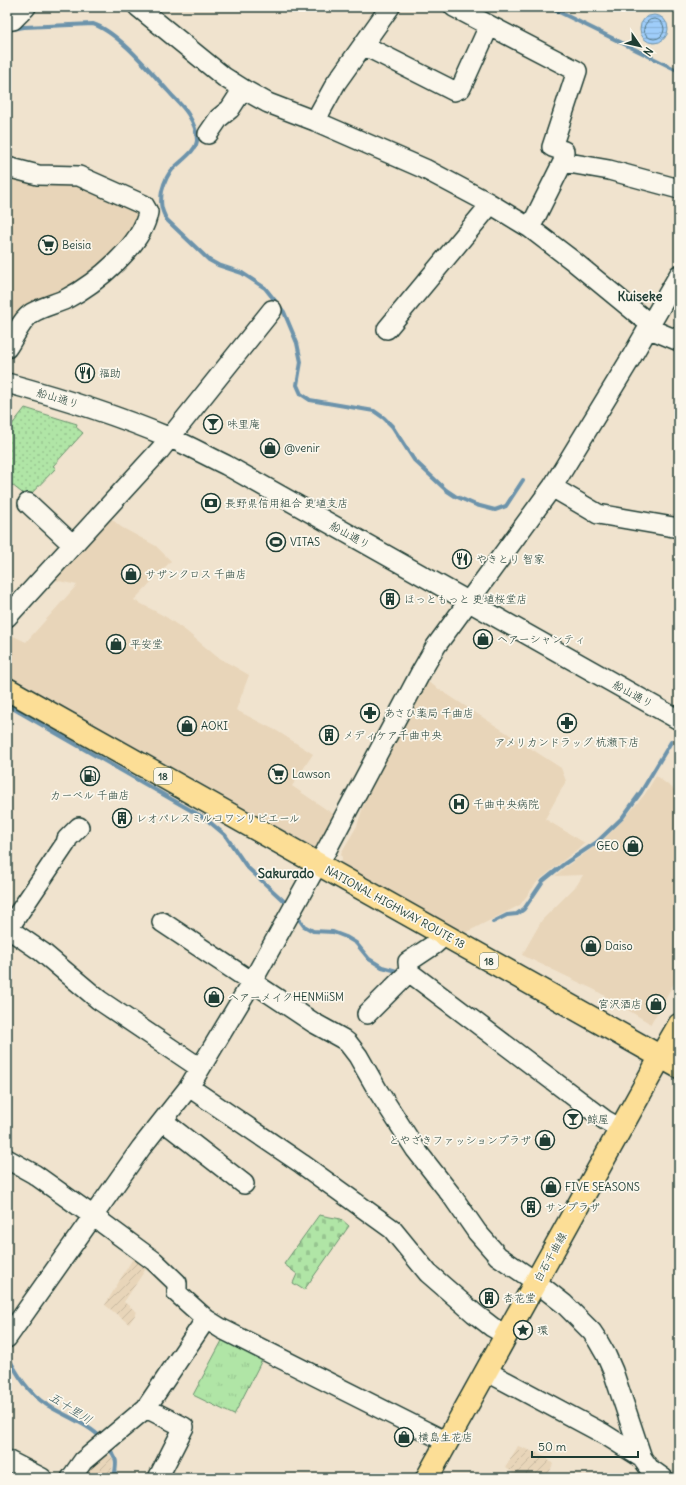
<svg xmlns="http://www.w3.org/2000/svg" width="686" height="1485" viewBox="0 0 686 1485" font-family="Delius,'Klee One',sans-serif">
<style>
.built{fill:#e8d5b9}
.industrial{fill:url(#industrial-furrows)}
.grass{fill:url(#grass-dots);stroke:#68916d}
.cemetery{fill:url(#cemetery-stones);stroke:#68916d}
.park{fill:url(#park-tufts);stroke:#68916d}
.water{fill:url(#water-rules);stroke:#6c93ab}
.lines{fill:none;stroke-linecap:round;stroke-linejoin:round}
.shore{stroke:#527783;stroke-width:1}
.stream{stroke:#6c93ab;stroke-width:4}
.minor-casing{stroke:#1f3d34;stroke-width:22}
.major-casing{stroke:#1f3d34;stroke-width:25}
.highway-casing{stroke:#1f3d34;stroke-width:25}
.minor{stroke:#fbf7ec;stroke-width:19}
.major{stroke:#fcde96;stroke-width:22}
.highway{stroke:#fcde96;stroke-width:22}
.labels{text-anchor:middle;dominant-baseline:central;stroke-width:3.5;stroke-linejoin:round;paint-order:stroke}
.shield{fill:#fbf7ec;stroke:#61756b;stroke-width:1}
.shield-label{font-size:10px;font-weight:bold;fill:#1f3d34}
.poi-label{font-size:11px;fill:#1f3d34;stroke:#fbf7ec;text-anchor:start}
.street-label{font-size:11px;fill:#1f3d34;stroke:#fbf7ec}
.water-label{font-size:12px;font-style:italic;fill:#395a5c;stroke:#fbf7ec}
.quarter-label{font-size:13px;font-weight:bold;fill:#1f3d34;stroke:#fbf7ec}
</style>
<defs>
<pattern id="industrial-furrows" width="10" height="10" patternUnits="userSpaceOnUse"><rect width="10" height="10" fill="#e8d5b9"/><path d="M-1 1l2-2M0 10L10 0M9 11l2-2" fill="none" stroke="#c7b8a0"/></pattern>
<pattern id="grass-dots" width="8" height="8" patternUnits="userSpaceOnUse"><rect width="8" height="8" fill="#b0e5a6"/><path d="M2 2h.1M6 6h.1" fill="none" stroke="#97c590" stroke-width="1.8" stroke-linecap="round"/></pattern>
<pattern id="cemetery-stones" width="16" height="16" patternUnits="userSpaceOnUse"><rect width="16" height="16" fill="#b0e5a6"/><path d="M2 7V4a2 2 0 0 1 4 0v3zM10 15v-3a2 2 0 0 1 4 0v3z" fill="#97c590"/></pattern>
<pattern id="park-tufts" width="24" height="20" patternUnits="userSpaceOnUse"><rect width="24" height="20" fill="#b0e5a6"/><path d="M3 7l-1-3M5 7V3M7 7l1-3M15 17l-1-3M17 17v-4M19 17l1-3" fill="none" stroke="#97c590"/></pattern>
<pattern id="water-rules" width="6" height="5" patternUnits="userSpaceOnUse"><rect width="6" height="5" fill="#9fcdfa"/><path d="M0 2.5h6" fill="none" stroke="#88b1d7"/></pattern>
</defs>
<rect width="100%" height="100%" fill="#f0e3ce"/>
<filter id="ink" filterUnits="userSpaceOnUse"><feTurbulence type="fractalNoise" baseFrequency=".025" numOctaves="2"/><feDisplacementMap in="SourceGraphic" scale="8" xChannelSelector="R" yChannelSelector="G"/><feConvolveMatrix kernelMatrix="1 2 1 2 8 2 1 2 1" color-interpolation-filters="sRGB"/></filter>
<g filter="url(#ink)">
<path class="built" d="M7 173 79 183 139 211 141 216 108 262 7 339Z
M108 516 121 527 156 546 171 561 134 600 166 617 186 631 216 656 249 675 236 710 277 731 313 754 292 786 336 816 317 849 7 675V633L26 642 77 585 50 579Z
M425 680 561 768 566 781 545 819 585 843 537 882 520 905 465 933 341 864 342 859 341 853 357 826 369 788Z
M656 776 679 793V974L651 1024 595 990 522 955 542 920 577 885 583 875 555 876 564 868 600 843 624 819 645 794Z"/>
<path class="industrial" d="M135 1255 149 1264 124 1302 137 1312 129 1324 105 1305Z
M518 1446 544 1456 553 1464 547 1478H509L513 1472 505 1468Z
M105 1450 113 1459 111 1478H83L79 1476Z"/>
<path class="grass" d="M25 408 77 424 76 427 83 433 53 466 56 468 28 497 26 496 7 481V431Z"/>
<path class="cemetery" d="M319 1215 341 1219 349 1226 304 1290 293 1283 297 1274 284 1264Z"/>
<path class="park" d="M224 1337 264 1356 234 1415 193 1395Z"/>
<path class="water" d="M640 29a14 14 0 1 1 28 0a14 14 0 1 1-28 0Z"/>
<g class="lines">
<path class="shore" d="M644 29a10 10 0 1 1 20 0a10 10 0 1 1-20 0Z"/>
<path class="stream" d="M549 7 679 71
M13 29 24 27 93 24C118 32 150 71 168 91 174 98 183 106 188 114 193 122 197 130 197 140 197 151 179 162 172 170 166 176 164 183 162 191 160 203 161 210 167 220L209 260 218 265 242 273 265 288 284 312 297 343 301 362 297 385 301 394 310 400 374 411 384 418 392 426 414 460 446 490 455 496 476 505 495 510 506 506 523 480
M7 705 206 819 225 835 247 867 288 905
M296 915 304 926 313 931 333 932 346 937 356 943 369 959 382 967 397 971 401 969
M493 922 507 915 517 914 524 909 543 881 564 864 597 842 622 818 641 792 671 742
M7 1355C17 1374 28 1393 47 1405 63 1415 90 1425 102 1439
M107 1446C118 1459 117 1462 114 1478"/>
<defs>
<path id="minor" d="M138 7 224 77 243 89 268 103 315 121 425 169 489 203 530 228 572 260 645 320 655 331 679 341
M454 7 577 71 552 147 564 151 563 162
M7 21 13 20 26 7
M363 45 454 91 461 88 489 26
M315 121 336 83 390 7
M208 134 219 118 230 109 243 89
M7 167 38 175 79 176 144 205 148 212C143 245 95 284 66 299 55 304 42 307 32 313 20 321 15 337 7 348
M530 228 563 162 609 170 679 189
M387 329 485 211 489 203
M7 383C62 398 116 415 168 437 188 445 207 456 226 465L679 720
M553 486 557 490 598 514 679 528
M28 503 73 545
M7 617 160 450 272 310
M162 922 314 1023 343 1039 348 1043 358 1056 378 1091 416 1150 452 1196 477 1232 498 1256 536 1282 564 1304 592 1332 598 1341 606 1355 613 1371 642 1458 649 1468 663 1478
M7 928 42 952 99 1000 200 1068
M8 929 66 843 67 839 79 827
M409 972 605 1120 621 1129
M367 1014 409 972 408 962 435 944 445 935
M189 1087 302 1164 392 1229 428 1273 474 1313 492 1327 506 1335
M163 1121 244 1184
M7 1159 34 1174 93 1216 154 1261 177 1283V1293L206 1319 222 1329 447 1442
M7 1338 141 1148 189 1087 252 982 312 874 326 851 421 672 436 646 553 486 628 363 679 275
M486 1371 604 1434 642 1458
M146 1408 184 1427 158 1478
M7 1460 42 1478
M71 1478 83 1461 146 1408 206 1319"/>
<path id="major" d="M427 1478 661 1056"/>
<path id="highway" d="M7 689 679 1067
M661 1056 679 1025"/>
</defs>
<use href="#minor" class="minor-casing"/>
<use href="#major" class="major-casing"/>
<use href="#highway" class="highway-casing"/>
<use href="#minor" class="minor"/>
<use href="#major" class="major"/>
<use href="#highway" class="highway"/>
</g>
</g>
<defs>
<symbol id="supermarket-ring" viewBox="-11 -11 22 22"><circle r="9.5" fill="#fbf7ec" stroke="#1f3d34" stroke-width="1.5"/><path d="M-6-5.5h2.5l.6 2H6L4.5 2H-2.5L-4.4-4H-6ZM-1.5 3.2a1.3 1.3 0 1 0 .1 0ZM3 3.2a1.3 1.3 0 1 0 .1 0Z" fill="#1f3d34"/></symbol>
<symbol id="restaurant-ring" viewBox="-11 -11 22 22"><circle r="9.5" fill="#fbf7ec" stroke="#1f3d34" stroke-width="1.5"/><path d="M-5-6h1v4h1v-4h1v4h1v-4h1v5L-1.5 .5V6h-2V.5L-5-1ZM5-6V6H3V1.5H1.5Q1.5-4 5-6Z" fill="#1f3d34"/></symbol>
<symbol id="bar-ring" viewBox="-11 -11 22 22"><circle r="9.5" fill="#fbf7ec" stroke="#1f3d34" stroke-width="1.5"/><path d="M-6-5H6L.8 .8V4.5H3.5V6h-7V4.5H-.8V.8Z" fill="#1f3d34"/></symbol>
<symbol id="shop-ring" viewBox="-11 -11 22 22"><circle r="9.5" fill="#fbf7ec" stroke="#1f3d34" stroke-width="1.5"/><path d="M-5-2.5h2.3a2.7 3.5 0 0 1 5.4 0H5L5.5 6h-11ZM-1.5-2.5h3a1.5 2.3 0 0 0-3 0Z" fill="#1f3d34"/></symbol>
<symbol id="bank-ring" viewBox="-11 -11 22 22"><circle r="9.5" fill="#fbf7ec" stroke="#1f3d34" stroke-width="1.5"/><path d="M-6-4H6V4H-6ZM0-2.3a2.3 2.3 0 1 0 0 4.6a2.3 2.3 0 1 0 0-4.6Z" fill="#1f3d34"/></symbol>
<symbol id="stadium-ring" viewBox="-11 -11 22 22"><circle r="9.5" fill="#fbf7ec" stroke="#1f3d34" stroke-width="1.5"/><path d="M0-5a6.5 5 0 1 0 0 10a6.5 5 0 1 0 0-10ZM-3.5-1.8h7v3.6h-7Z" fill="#1f3d34"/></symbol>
<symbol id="building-ring" viewBox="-11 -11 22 22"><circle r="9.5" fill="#fbf7ec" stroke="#1f3d34" stroke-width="1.5"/><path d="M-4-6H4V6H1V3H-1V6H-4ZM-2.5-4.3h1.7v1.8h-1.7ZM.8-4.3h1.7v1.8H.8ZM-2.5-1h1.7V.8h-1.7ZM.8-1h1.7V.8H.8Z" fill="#1f3d34"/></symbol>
<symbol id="pharmacy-ring" viewBox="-11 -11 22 22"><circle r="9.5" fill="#fbf7ec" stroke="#1f3d34" stroke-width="1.5"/><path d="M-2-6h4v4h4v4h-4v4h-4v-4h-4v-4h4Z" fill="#1f3d34"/></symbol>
<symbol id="fuel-ring" viewBox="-11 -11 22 22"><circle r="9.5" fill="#fbf7ec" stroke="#1f3d34" stroke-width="1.5"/><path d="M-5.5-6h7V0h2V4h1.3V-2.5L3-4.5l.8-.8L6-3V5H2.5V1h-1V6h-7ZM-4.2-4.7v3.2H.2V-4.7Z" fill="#1f3d34"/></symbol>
<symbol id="hospital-ring" viewBox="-11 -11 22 22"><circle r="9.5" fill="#fbf7ec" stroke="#1f3d34" stroke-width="1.5"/><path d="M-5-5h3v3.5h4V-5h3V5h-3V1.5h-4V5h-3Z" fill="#1f3d34"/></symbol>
<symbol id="sight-ring" viewBox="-11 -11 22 22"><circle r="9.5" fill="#fbf7ec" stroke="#1f3d34" stroke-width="1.5"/><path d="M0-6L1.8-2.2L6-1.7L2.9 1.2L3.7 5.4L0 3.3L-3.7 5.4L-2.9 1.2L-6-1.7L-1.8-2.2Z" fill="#1f3d34"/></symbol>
</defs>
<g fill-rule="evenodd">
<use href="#supermarket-ring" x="37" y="234" width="22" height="22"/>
<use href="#restaurant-ring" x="74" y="362" width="22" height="22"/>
<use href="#bar-ring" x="202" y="413" width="22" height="22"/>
<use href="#shop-ring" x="259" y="437" width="22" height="22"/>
<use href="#bank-ring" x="200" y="492" width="22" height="22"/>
<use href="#stadium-ring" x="265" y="531" width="22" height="22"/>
<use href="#restaurant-ring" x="451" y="548" width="22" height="22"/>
<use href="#shop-ring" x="120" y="563" width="22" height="22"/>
<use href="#building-ring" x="379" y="588" width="22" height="22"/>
<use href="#shop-ring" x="472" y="628" width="22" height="22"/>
<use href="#shop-ring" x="105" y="633" width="22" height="22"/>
<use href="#pharmacy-ring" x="359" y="702" width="22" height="22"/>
<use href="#pharmacy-ring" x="556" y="712" width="22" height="22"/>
<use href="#shop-ring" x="176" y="715" width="22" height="22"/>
<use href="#building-ring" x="318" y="724" width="22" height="22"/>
<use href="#supermarket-ring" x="267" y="763" width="22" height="22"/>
<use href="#fuel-ring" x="79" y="765" width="22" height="22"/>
<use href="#hospital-ring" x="448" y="793" width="22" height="22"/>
<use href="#building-ring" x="111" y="807" width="22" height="22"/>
<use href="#shop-ring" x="622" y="835" width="22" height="22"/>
<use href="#shop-ring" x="580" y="935" width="22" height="22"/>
<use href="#shop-ring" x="203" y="986" width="22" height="22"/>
<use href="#shop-ring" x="645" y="993" width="22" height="22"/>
<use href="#bar-ring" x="562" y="1108" width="22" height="22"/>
<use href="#shop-ring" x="534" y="1129" width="22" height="22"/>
<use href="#shop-ring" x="540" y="1176" width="22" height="22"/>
<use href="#building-ring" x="520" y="1196" width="22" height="22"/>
<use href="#building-ring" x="478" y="1287" width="22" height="22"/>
<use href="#sight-ring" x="512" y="1319" width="22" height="22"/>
<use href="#shop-ring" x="393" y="1426" width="22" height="22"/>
</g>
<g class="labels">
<g class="shield">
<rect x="154" y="768" width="18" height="16" rx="3"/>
<rect x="480" y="953" width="18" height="16" rx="3"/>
</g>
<g class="shield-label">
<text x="163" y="776">18</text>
<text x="489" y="961">18</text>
</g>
<g class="poi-label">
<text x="62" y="245">Beisia</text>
<text x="99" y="373">福助</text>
<text x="227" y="424">味里庵</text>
<text x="284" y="448">@venir</text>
<text x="225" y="503">長野県信用組合 更埴支店</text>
<text x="290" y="542">VITAS</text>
<text x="476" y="559">やきとり 智家</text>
<text x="145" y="574">サザンクロス 千曲店</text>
<text x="404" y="599">ほっともっと 更埴桜堂店</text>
<text x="497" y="639">ヘアーシャンティ</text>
<text x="130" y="644">平安堂</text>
<text x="384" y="713">あさひ薬局 千曲店</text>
<text x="201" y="726">AOKI</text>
<text x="343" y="735">メディケア千曲中央</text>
<text x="567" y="742" text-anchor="middle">アメリカンドラッグ 杭瀬下店</text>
<text x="292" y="774">Lawson</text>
<text x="90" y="795" text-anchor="middle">カーベル 千曲店</text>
<text x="473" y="804">千曲中央病院</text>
<text x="136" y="818">レオパレスミルコワンリピエール</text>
<text x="619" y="846" text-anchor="end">GEO</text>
<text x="605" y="946">Daiso</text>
<text x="228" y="997">ヘアーメイクHENMiiSM</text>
<text x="642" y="1004" text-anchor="end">宮沢酒店</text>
<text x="587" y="1119">鯨屋</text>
<text x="531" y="1140" text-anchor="end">とやざきファッションプラザ</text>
<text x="565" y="1187">FIVE SEASONS</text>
<text x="545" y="1207">サンプラザ</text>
<text x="503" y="1298">杏花堂</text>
<text x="537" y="1330">環</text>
<text x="418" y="1437">横島生花店</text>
</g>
<g class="street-label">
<text transform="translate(58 398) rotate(17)">船山通り</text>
<text transform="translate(350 535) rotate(29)">船山通り</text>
<text transform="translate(633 694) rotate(29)">船山通り</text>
<text transform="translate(395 907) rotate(29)">NATIONAL HIGHWAY ROUTE 18</text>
<text transform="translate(550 1257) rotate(-61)">白石千曲線</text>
</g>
<g class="water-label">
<text transform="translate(71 1408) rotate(32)">五十里川</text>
</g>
<g class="quarter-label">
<text x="640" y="296">Kuiseke</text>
<text x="286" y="873">Sakurado</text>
</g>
</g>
<rect width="686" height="1485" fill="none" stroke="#fbf7ec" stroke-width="24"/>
<rect x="12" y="12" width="662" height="1461" fill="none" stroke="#1f3d34" stroke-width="1.5" filter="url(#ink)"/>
<g transform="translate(640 46) rotate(124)" stroke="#fbf7ec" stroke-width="3" paint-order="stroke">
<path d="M0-3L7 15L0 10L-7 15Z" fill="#1f3d34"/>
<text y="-6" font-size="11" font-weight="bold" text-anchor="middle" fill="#1f3d34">N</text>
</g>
<path d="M532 1451v6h106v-6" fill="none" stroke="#1f3d34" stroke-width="2"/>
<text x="538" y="1451" font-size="12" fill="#1f3d34" stroke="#fbf7ec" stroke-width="3" paint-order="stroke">50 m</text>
</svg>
